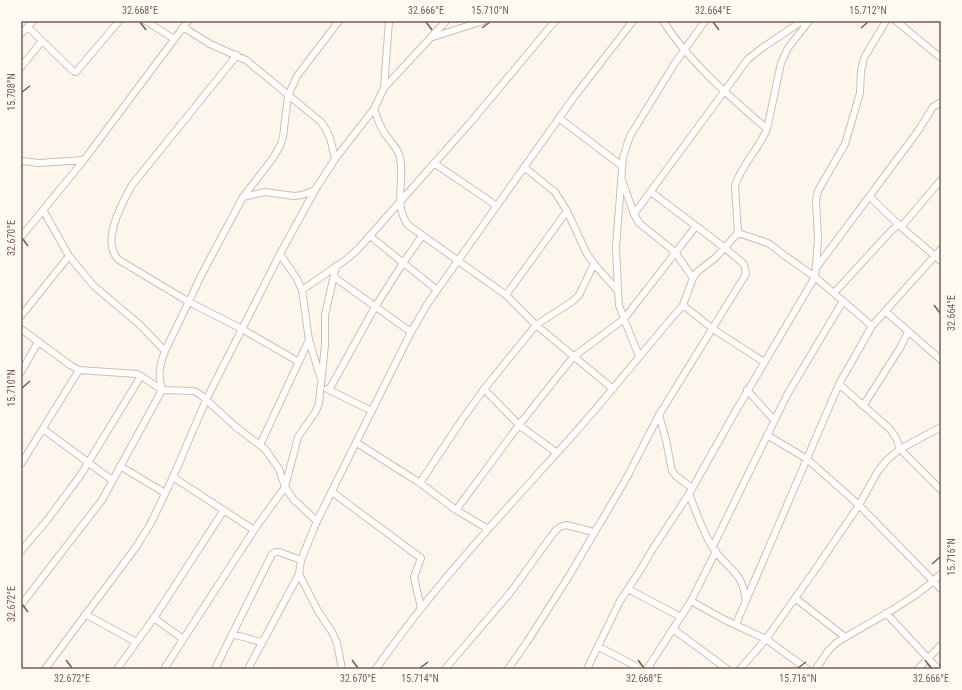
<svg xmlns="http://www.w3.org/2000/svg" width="962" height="690" viewBox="0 0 962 690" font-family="'Roboto Condensed',sans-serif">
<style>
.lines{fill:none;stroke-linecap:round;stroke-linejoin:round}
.street-casing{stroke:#d1beb0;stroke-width:8}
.street{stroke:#fff;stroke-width:6}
.ticks{fill:none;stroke:#7a5c4d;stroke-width:1.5}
.neatline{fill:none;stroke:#7a5c4d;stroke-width:1.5}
.ticks-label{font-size:10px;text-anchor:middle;fill:#7a5c4d}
</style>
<rect width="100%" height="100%" fill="#fdf6ec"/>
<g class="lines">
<defs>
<path id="street" d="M146 21 174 39
M663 21C690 63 729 96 767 129
M896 21 941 58
M28 27 73 71 76 72 119 21
M183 27 210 44 246 60 321 122C330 133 332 145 335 159
M21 34 33 21
M433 37 483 21
M237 55 132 185C122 203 100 243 119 260L189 302 242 329 299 362
M21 67 42 41
M384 88 389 21
M374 109C377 117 379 125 384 132 389 141 398 147 400 158 405 181 393 204 408 225L506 295 536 325 613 389
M559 118 622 166
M21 161 39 163 84 160
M434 163 497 206
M524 167 555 192 567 211 587 254 594 264 618 291
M622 180 634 214 639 223 675 252 693 278
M243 197 265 192 294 196 302 195 315 190
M870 197 901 227 941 261
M43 210 69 256 94 286 140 325 165 351
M634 214 748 59 762 48 802 21
M901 227 941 180
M738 233 768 243 775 248 781 253 815 277 872 326
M370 236 437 290
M21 237 84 160 188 21
M280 254 297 279 302 290 309 340 320 376
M816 268 918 131 933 107 941 102
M334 277 411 332
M302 290 347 259 359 248 470 123 555 21
M834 293 891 231 899 224
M506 295 567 211
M683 305 713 329 764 362
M885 311 941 360
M21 316 69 256
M21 329 70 365 79 370 137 374 144 378 162 390 194 391 201 395 236 427 265 449 279 469 285 487 293 499 317 521
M639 356 624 319 619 305 618 291 616 247 623 157 630 136 675 63 705 21
M21 372 38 342
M839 384 890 429 896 438 900 449 941 490
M327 389 372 411
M484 389 519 425 557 453
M329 390 375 307 403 263 422 236
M747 390 774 420
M863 406 900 348 908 332
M659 415 666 440 672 471 676 476 692 488
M43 429 112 480
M767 435 807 459 859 505 941 589
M357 443 420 483 456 510 488 529
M260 445 309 340
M21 464 79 370
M120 466 165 493
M173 477 254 530
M420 483 461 421 484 389 536 325 573 301 579 295 594 264
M332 492 421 558 414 577 421 608
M689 494C697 513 703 534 715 551 730 571 741 570 746 600
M456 510 519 425 573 357 624 319 696 226
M713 546 787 395 843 301
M21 551 48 519 80 476 141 376
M299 574 318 611 332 632 337 643 342 669
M628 589 681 617
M795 598 845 637
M691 601 725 620 766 639 807 669
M21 605 102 500 162 390C158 374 159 367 165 351L203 272 243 197 273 158 280 146 283 137 288 96 297 76 339 21
M886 613 938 669
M85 614 136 642
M154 618 183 639
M736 624 839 384 872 326 941 249
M673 629 727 669
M232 634 261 642
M599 647 641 669
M45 669 136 547 151 523 173 477 206 400 280 254 315 190 335 159 374 109 384 88 446 21
M117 669 154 618 224 510
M164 669 254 530 285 487 298 437 316 411 319 403 325 345V315L336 266
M215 669 272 554 276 552H279L301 560
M248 669 299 574 301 560 317 521 411 332 428 303 574 97 633 21
M376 669C432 588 499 517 565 444 604 401 639 356 677 312L683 305 693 278 697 272 715 258 738 233 735 186C741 165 759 149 767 129L781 63 788 48 809 21
M445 669 510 593 555 531 560 527 566 525 594 532
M508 669 527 642 569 576 626 479 659 415 746 274 744 264 725 248 651 192
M587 669 620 601 641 569 652 550 689 494 734 414 815 277 818 240 816 200 818 191 845 144 860 93 861 71 864 58 886 21
M647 669 691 601 716 551
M740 669 766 639 815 570 859 505 878 471 888 459 900 449 941 427
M816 669 828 651 836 643C871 621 911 603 941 574
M918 669 941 645"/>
</defs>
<use href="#street" class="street-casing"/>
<use href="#street" class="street"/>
</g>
<path class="ticks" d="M140 22 146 30M426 22 432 30M713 22 719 30M482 28 490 22M861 28 868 22M22 92 30 86M22 238 28 246M934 305 940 313M22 388 30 381M932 564 940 557M22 604 28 612M66 660 72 668M352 660 358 668M638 660 644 668M925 660 931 668M420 668 428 662M798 668 806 662"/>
<rect width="962" height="690" fill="none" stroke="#fffaf3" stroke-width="44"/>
<rect x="22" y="22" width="918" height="646" class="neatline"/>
<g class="ticks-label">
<text x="140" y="14">32.668°E</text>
<text x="426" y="14">32.666°E</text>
<text x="490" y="14">15.710°N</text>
<text x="713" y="14">32.664°E</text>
<text x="868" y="14">15.712°N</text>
<text transform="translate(11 92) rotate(-90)" y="4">15.708°N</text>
<text transform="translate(11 238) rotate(-90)" y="4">32.670°E</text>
<text transform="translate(951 313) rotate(-90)" y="4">32.664°E</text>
<text transform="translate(11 388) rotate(-90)" y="4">15.710°N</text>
<text transform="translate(951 557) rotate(-90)" y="4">15.716°N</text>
<text transform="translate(11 604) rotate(-90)" y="4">32.672°E</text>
<text x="72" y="682">32.672°E</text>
<text x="358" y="682">32.670°E</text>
<text x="420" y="682">15.714°N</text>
<text x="644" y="682">32.668°E</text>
<text x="798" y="682">15.716°N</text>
<text x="931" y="682">32.666°E</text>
</g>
</svg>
